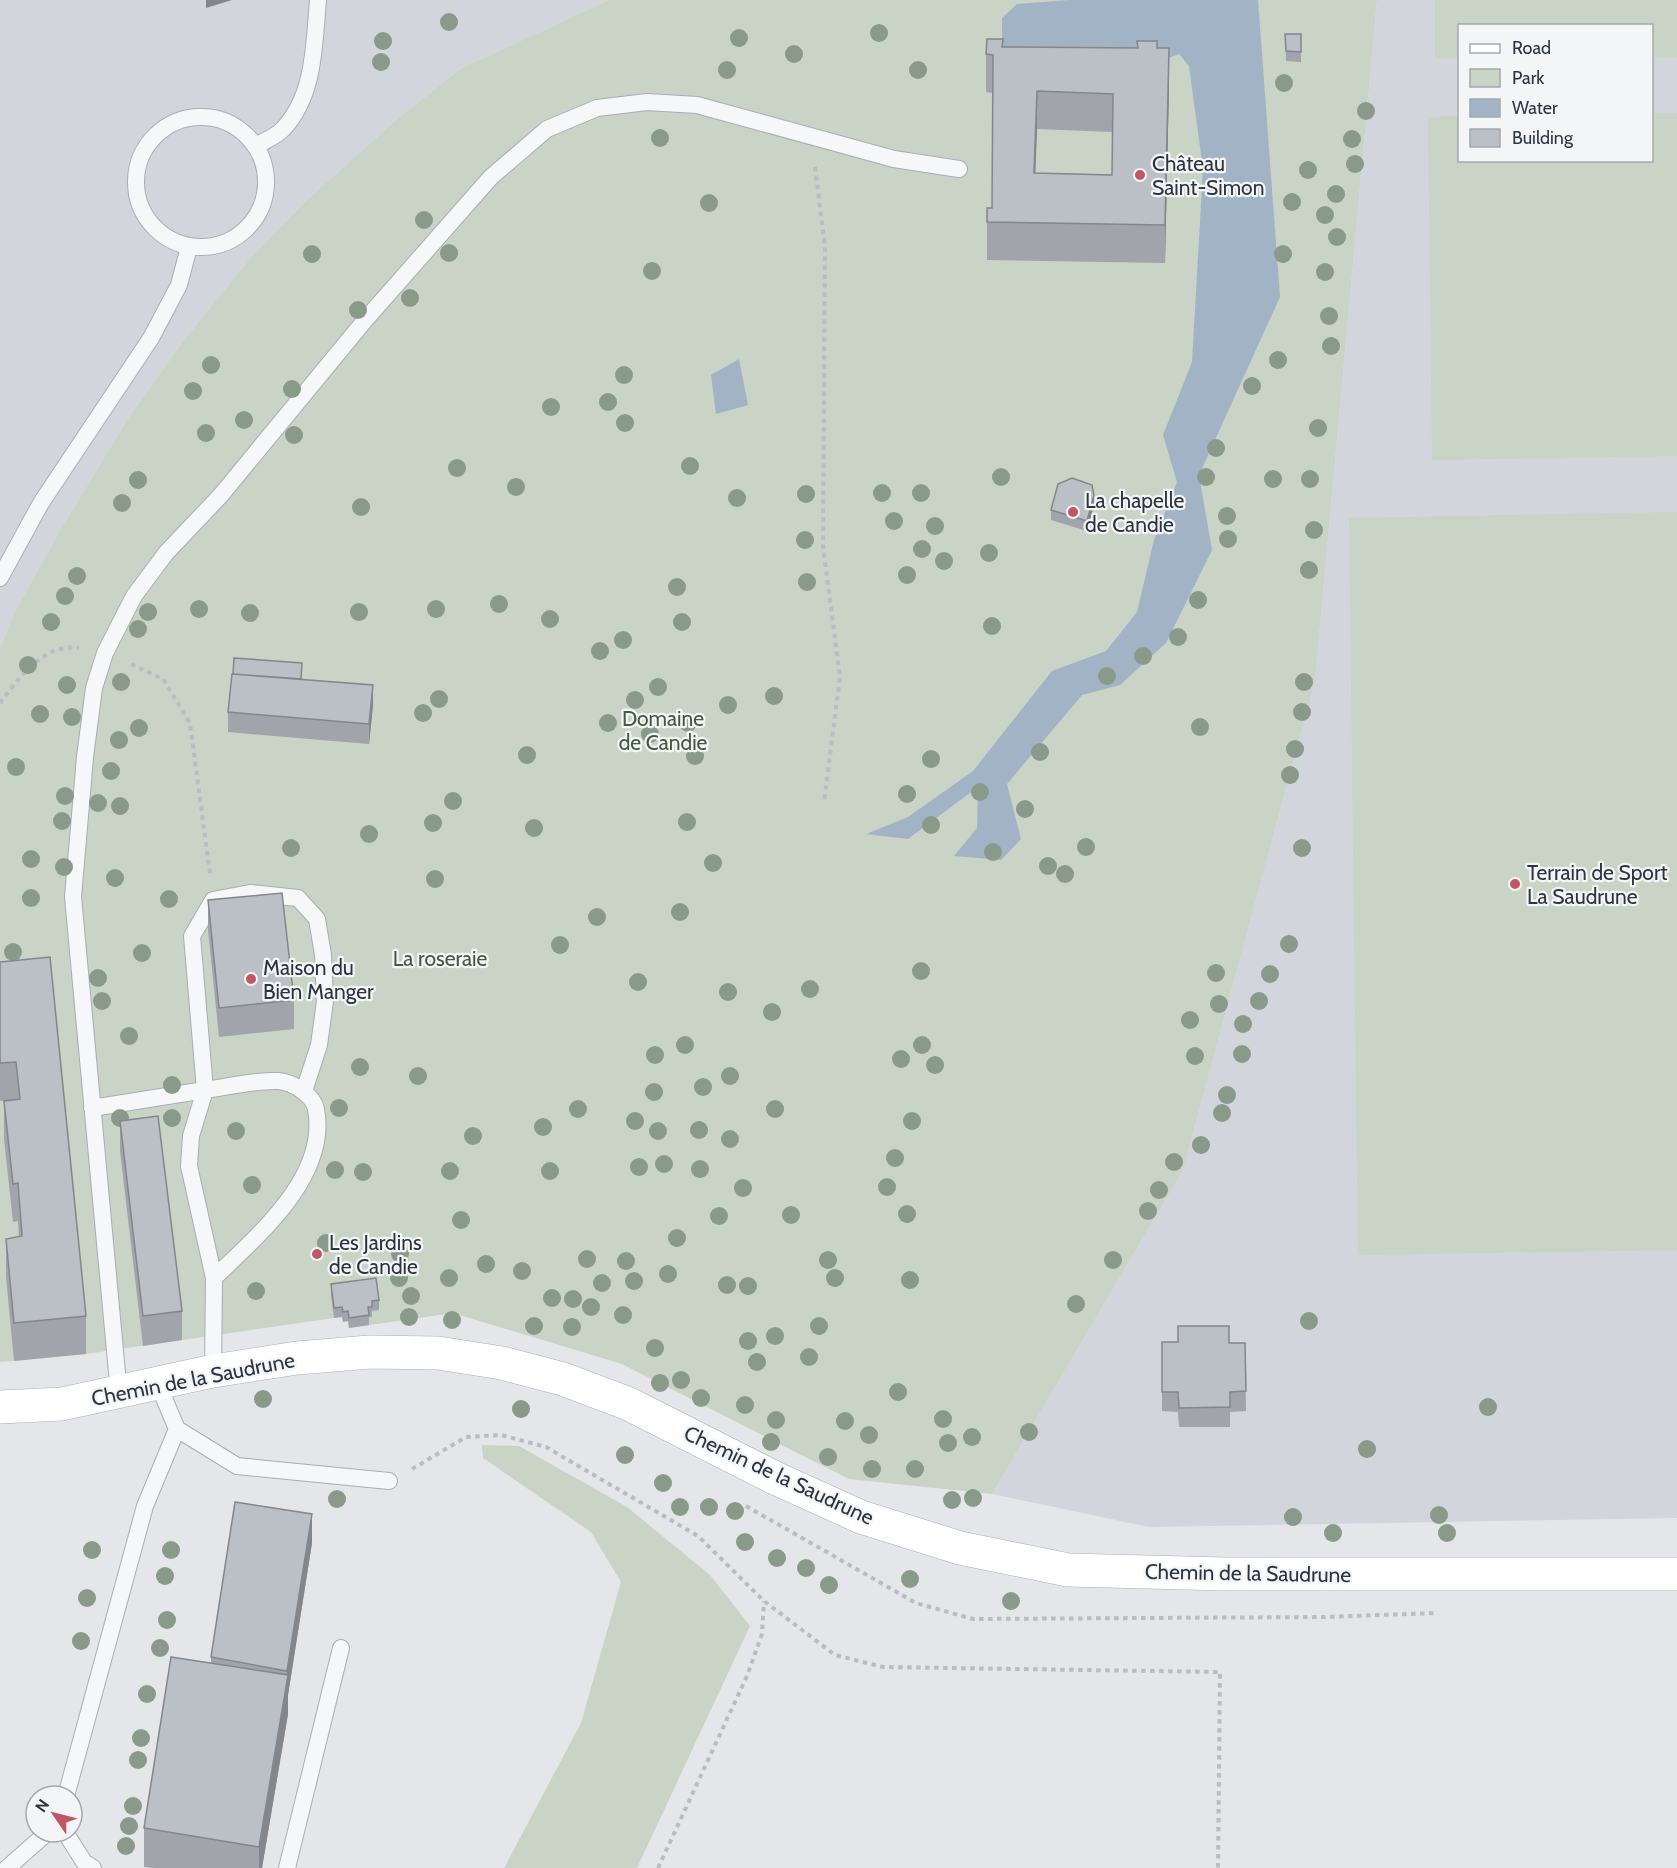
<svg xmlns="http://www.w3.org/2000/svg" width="1677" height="1868" viewBox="0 0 1677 1868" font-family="Cabin,sans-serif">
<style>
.built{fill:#d2d5dc;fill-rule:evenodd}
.green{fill:#c9d3c6}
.water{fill:#a3b3c6}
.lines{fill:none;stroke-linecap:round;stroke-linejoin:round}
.lane-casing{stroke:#a9adb4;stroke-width:18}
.secondary-casing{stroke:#a9adb4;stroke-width:34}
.path{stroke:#babcc2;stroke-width:4;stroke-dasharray:4.5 4.5;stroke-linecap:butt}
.lane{stroke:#f6f7f9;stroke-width:16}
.secondary{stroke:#fff;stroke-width:33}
.tree{fill:#8a9a8a}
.wall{fill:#a1a4aa;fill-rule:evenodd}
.shaded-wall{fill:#83868b}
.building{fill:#bbbfc6;stroke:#83868b;stroke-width:1.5;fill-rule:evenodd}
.poi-dot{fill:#c05765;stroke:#f3f5f7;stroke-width:2}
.labels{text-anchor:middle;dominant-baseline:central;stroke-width:4.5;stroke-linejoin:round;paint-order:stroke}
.poi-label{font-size:21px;fill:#2d3440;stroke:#f3f5f7;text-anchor:start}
.park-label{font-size:21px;fill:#415b3c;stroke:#f3f5f7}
.street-label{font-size:21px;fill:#2d3440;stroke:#f3f5f7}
</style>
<rect width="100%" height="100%" fill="#e4e6ea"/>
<path class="built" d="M0 0H609L460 69 396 120 307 200 251 257 181 344 129 417 59 532 15 612 0 648Z
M1377 0H1677V1518L1149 1527 992 1494 1183 1170 1315 681ZM1460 26H1652V160H1460Z"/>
<path class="green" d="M609 0H1377L1315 681 1183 1170 992 1494 849 1479 622 1364 453 1313 349 1328 348 1321 343 1322 342 1317 334 1318 86 1354 0 1362V648L15 612 59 532 129 417 181 344 251 257 307 200 396 120 460 69Z
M1435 0H1677V57H1652V26H1460L1459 58H1435Z
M1652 113H1677V456L1432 460 1428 117 1459 116 1460 160H1652Z
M1677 512V1250L1358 1255 1349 518Z
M482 1445 519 1446 627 1507 710 1575 750 1626 637 1868H504L581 1723 621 1582 591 1532 483 1458Z"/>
<path class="water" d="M1069 0H1258L1280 297 1199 475 1212 550 1166 643 1120 685 1082 695 1007 784 1021 839 1001 860 954 856 977 828 978 787 908 839 866 834 908 817 973 771 1052 671 1106 651 1137 612 1154 540 1177 482 1163 435 1192 362 1203 169 1189 66 1179 54 1153 64 1002 47V18L1017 4Z
M739 359 748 405 716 414 711 375Z"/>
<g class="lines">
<defs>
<path id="lane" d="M136 182a65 65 0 1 1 130 0a65 65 0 1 1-130 0Z
M256 146C264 141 277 136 283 129 315 95 314 44 318 0
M0 578 41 503 151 338 179 285 189 247
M92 1108 205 1090 192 936 213 900 250 893 298 898 317 919 323 955 325 1001 319 1045 304 1091
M213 1371 214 1278C257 1236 329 1177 316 1109 313 1095 293 1082 278 1081 255 1080 228 1087 205 1090L191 1136 189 1166 214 1278
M158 1384 177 1429 237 1466 389 1481
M119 1394 73 897 85 757 94 688 105 653 134 596 166 553 221 495 366 319 491 177 547 129 597 108 647 102 697 105 894 159 959 169
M66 1796 145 1506 177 1429
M65 1832 84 1862 93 1868
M7 1868 48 1832
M287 1868 341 1648"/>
<path id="secondary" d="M0 1407 62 1404 213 1371 297 1358 370 1352 438 1353 502 1363 563 1379 629 1404 775 1478 861 1517 960 1548 1068 1570 1226 1574H1677"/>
</defs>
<use href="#lane" class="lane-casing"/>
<use href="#secondary" class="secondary-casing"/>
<path class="path" d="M815 167 825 247 823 546 840 677 824 802
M131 664 163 679 190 723 210 874
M0 703C19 678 43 643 79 648
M412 1469 466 1437 501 1435 546 1447 698 1536 764 1601 835 1655 883 1667 1220 1672 1218 1868
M746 1506 916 1603 973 1619 1324 1617 1437 1613
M658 1868 747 1676 762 1634 764 1601"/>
<use href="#lane" class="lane"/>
<use href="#secondary" class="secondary"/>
</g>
<g class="tree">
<circle cx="449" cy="22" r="9"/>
<circle cx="879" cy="33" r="9"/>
<circle cx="739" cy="38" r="9"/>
<circle cx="383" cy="41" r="9"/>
<circle cx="794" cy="54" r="9"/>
<circle cx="381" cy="62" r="9"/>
<circle cx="727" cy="70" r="9"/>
<circle cx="918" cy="70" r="9"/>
<circle cx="1284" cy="83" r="9"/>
<circle cx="1366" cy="111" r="9"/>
<circle cx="660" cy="138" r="9"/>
<circle cx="1352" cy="139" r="9"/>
<circle cx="1355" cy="164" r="9"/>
<circle cx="1308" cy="170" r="9"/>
<circle cx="1336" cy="194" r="9"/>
<circle cx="1292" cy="202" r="9"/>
<circle cx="709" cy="203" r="9"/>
<circle cx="1325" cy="215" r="9"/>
<circle cx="424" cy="220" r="9"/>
<circle cx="1337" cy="237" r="9"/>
<circle cx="449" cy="253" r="9"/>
<circle cx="312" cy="254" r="9"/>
<circle cx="1283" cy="254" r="9"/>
<circle cx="652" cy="271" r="9"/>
<circle cx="1325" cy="272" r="9"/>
<circle cx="410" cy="298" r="9"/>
<circle cx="358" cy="310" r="9"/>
<circle cx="1329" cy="316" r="9"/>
<circle cx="1331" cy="346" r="9"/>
<circle cx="1278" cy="360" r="9"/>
<circle cx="211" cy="365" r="9"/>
<circle cx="624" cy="375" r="9"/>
<circle cx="1252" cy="386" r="9"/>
<circle cx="292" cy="389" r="9"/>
<circle cx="193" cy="391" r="9"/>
<circle cx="608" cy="402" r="9"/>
<circle cx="551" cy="407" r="9"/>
<circle cx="244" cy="420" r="9"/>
<circle cx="625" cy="423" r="9"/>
<circle cx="1318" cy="428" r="9"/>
<circle cx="206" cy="433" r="9"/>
<circle cx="294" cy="435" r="9"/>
<circle cx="1216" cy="448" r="9"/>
<circle cx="690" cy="466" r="9"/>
<circle cx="457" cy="468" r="9"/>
<circle cx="1001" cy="477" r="9"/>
<circle cx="1206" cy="477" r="9"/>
<circle cx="1273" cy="479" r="9"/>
<circle cx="1310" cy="479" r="9"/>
<circle cx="138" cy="480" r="9"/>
<circle cx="516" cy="487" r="9"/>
<circle cx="882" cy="493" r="9"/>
<circle cx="921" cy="493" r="9"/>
<circle cx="806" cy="494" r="9"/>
<circle cx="737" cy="498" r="9"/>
<circle cx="122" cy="503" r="9"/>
<circle cx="361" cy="507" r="9"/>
<circle cx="1227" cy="516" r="9"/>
<circle cx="894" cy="521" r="9"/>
<circle cx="935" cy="526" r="9"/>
<circle cx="1314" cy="530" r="9"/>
<circle cx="1228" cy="539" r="9"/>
<circle cx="805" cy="540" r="9"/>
<circle cx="922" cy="549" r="9"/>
<circle cx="989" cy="553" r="9"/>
<circle cx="944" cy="561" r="9"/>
<circle cx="1309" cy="570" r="9"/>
<circle cx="907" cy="575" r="9"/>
<circle cx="77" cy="576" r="9"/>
<circle cx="807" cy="582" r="9"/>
<circle cx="677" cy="587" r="9"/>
<circle cx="65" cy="596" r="9"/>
<circle cx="1198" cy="600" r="9"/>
<circle cx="499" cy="604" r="9"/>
<circle cx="199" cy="609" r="9"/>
<circle cx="436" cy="609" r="9"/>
<circle cx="148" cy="612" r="9"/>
<circle cx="359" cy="612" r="9"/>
<circle cx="250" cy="613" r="9"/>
<circle cx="550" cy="619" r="9"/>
<circle cx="51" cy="622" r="9"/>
<circle cx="682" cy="622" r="9"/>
<circle cx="992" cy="626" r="9"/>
<circle cx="138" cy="629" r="9"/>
<circle cx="1178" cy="637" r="9"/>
<circle cx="623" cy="640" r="9"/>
<circle cx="600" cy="651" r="9"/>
<circle cx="1143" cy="656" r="9"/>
<circle cx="28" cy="665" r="9"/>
<circle cx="1107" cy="676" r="9"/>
<circle cx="121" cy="682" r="9"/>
<circle cx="1304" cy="682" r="9"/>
<circle cx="67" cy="685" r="9"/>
<circle cx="658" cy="687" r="9"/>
<circle cx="774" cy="696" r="9"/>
<circle cx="439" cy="699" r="9"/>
<circle cx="635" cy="700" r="9"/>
<circle cx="728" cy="705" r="9"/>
<circle cx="1302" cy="712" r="9"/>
<circle cx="423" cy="713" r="9"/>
<circle cx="40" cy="714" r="9"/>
<circle cx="72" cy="717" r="9"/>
<circle cx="608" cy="723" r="9"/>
<circle cx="688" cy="723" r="9"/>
<circle cx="1200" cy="727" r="9"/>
<circle cx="139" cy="728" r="9"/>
<circle cx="650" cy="734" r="9"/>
<circle cx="119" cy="740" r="9"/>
<circle cx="1295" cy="749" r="9"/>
<circle cx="1040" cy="752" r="9"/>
<circle cx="527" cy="755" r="9"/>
<circle cx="695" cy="756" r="9"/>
<circle cx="931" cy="759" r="9"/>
<circle cx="16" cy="767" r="9"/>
<circle cx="111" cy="771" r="9"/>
<circle cx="1290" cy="775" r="9"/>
<circle cx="980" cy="792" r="9"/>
<circle cx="907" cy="794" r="9"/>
<circle cx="65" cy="796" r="9"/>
<circle cx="453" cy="801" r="9"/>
<circle cx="98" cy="803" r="9"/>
<circle cx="120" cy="806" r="9"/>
<circle cx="1025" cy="809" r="9"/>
<circle cx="62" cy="821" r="9"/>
<circle cx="687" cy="822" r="9"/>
<circle cx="433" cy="823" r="9"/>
<circle cx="931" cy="825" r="9"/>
<circle cx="534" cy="828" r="9"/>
<circle cx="369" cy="834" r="9"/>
<circle cx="1086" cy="847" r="9"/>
<circle cx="291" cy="848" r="9"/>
<circle cx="1302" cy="848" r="9"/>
<circle cx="993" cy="852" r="9"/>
<circle cx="31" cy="859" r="9"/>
<circle cx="713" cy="863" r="9"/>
<circle cx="1048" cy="866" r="9"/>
<circle cx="64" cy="867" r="9"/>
<circle cx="1065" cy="874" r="9"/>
<circle cx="115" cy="878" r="9"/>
<circle cx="435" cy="879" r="9"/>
<circle cx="31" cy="898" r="9"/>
<circle cx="169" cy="899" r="9"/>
<circle cx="680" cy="912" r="9"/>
<circle cx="597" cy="917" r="9"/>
<circle cx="1289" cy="944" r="9"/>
<circle cx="560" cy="945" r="9"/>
<circle cx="13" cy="952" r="9"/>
<circle cx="142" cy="953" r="9"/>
<circle cx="921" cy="971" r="9"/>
<circle cx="1216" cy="973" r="9"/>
<circle cx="1270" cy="974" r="9"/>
<circle cx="98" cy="978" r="9"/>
<circle cx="638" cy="982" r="9"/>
<circle cx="810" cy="989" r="9"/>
<circle cx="728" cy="992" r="9"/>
<circle cx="102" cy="1001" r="9"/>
<circle cx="1259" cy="1001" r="9"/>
<circle cx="1219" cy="1004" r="9"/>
<circle cx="772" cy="1012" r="9"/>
<circle cx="1190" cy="1020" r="9"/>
<circle cx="1243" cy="1024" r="9"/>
<circle cx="129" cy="1036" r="9"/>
<circle cx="685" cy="1045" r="9"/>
<circle cx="922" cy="1045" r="9"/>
<circle cx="1242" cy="1054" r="9"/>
<circle cx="655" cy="1055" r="9"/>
<circle cx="1195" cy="1056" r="9"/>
<circle cx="901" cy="1059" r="9"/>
<circle cx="935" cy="1065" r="9"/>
<circle cx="360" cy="1067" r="9"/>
<circle cx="418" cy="1076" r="9"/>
<circle cx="730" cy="1076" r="9"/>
<circle cx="172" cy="1085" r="9"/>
<circle cx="703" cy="1087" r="9"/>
<circle cx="654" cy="1092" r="9"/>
<circle cx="1227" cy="1095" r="9"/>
<circle cx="339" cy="1108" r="9"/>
<circle cx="578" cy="1109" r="9"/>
<circle cx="775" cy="1109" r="9"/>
<circle cx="1222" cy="1113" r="9"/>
<circle cx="120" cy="1118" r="9"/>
<circle cx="172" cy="1118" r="9"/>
<circle cx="635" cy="1121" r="9"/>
<circle cx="912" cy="1121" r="9"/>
<circle cx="543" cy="1127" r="9"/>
<circle cx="699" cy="1130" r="9"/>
<circle cx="236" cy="1131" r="9"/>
<circle cx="658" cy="1131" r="9"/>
<circle cx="473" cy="1136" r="9"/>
<circle cx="730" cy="1139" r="9"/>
<circle cx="1201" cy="1145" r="9"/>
<circle cx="895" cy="1158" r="9"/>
<circle cx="1174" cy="1162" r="9"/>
<circle cx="664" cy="1164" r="9"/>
<circle cx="639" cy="1167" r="9"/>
<circle cx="700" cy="1169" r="9"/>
<circle cx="335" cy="1170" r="9"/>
<circle cx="450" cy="1171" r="9"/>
<circle cx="550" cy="1171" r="9"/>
<circle cx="363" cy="1172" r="9"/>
<circle cx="252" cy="1185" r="9"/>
<circle cx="887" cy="1187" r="9"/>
<circle cx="743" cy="1188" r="9"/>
<circle cx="1159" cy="1190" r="9"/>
<circle cx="1148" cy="1211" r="9"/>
<circle cx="907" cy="1214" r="9"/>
<circle cx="791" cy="1215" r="9"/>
<circle cx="719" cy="1216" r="9"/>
<circle cx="461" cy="1220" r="9"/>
<circle cx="677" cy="1238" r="9"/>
<circle cx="326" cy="1243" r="9"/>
<circle cx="400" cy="1254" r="9"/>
<circle cx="587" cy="1259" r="9"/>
<circle cx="828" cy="1260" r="9"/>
<circle cx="1113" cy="1260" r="9"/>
<circle cx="626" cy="1261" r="9"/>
<circle cx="486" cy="1264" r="9"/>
<circle cx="522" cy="1271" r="9"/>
<circle cx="668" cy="1274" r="9"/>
<circle cx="399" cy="1278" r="9"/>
<circle cx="449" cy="1278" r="9"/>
<circle cx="835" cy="1278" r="9"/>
<circle cx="910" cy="1280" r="9"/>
<circle cx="634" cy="1281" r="9"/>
<circle cx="602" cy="1283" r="9"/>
<circle cx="727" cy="1285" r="9"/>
<circle cx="748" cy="1286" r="9"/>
<circle cx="256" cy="1291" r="9"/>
<circle cx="411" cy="1296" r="9"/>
<circle cx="552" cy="1298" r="9"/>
<circle cx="573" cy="1299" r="9"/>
<circle cx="1076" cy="1304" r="9"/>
<circle cx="591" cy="1307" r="9"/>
<circle cx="623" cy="1315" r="9"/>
<circle cx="409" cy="1317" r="9"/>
<circle cx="452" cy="1320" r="9"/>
<circle cx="1309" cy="1321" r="9"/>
<circle cx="534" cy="1326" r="9"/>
<circle cx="819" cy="1326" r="9"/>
<circle cx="572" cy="1327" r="9"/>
<circle cx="775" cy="1336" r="9"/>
<circle cx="748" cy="1341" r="9"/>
<circle cx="655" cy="1348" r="9"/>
<circle cx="809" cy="1357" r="9"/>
<circle cx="757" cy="1362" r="9"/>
<circle cx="681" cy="1380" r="9"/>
<circle cx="660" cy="1383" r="9"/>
<circle cx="898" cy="1392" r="9"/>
<circle cx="701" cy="1398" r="9"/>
<circle cx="263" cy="1399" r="9"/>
<circle cx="745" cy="1405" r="9"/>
<circle cx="1488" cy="1407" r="9"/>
<circle cx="521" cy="1409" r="9"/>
<circle cx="943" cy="1419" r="9"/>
<circle cx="776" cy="1420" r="9"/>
<circle cx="845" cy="1421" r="9"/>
<circle cx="1029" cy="1432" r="9"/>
<circle cx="869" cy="1435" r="9"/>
<circle cx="972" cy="1437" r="9"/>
<circle cx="771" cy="1442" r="9"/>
<circle cx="948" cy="1443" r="9"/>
<circle cx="1367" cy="1449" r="9"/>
<circle cx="625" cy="1455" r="9"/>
<circle cx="828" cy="1457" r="9"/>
<circle cx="872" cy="1469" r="9"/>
<circle cx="915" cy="1469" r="9"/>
<circle cx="663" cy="1483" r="9"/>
<circle cx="973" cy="1498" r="9"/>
<circle cx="337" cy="1499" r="9"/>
<circle cx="952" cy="1500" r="9"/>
<circle cx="680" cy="1507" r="9"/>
<circle cx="709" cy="1507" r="9"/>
<circle cx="735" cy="1511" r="9"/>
<circle cx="1439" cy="1515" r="9"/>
<circle cx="1293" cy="1517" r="9"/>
<circle cx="1333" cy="1533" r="9"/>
<circle cx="1447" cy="1533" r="9"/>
<circle cx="745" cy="1542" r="9"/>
<circle cx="92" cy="1550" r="9"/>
<circle cx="171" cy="1550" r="9"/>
<circle cx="777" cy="1558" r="9"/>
<circle cx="806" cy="1568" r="9"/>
<circle cx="165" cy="1576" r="9"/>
<circle cx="910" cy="1579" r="9"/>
<circle cx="829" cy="1585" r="9"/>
<circle cx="87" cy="1598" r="9"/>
<circle cx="1011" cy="1601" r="9"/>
<circle cx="167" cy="1620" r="9"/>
<circle cx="81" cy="1641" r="9"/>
<circle cx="160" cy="1648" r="9"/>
<circle cx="147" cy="1694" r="9"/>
<circle cx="141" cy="1738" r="9"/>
<circle cx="138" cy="1760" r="9"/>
<circle cx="133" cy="1806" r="9"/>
<circle cx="129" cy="1826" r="9"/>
<circle cx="126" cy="1846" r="9"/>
</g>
<path class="wall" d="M1285 34H1301V62L1286 61Z
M1003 47 1157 48 1169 86 1165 263 987 260V208H992L993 93 986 92V54ZM1037 129 1112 132V175L1035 173Z
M1094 505 1087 531 1051 520V510Z
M373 705 369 744 228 732V712Z
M208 900 294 1000V1029L219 1037 208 930Z
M0 962 86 1316V1354L14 1361 6 1277V1239L19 1237 18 1221 13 1222 4 1139V1101H10H0Z
M120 1121 182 1311V1340L143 1346 120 1151Z
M331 1284 379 1300V1310L372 1311V1317H369V1325L349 1328 348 1321 343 1322 342 1317 334 1318 331 1295Z
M1162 1342 1245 1343 1246 1411 1230 1412V1427H1179L1178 1412 1162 1411Z
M312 1543 288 1695V1714L262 1868H153L144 1867V1828L211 1663V1657Z"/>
<path class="shaded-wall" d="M206 0H232L206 8Z
M1169 48V86L1165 263V225Z
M1037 91V129L1034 211V173Z
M1094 495V505L1087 531V521Z
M373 685V705L369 744V724Z
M312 1514V1543L288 1695V1714L262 1868H259V1847L287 1681V1671Z"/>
<path class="building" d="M1285 34H1301V52L1286 51Z
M987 39H1003L1002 47 1138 48 1137 41H1157V48H1169L1165 225 987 222V208H992L993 55 986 54ZM1037 91 1113 94 1112 175 1034 173Z
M1072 478 1092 485 1094 495 1087 521 1051 510 1058 484Z
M234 658 302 663 301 679 233 674Z
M232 674 373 685 369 724 228 712Z
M282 893 294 1000 219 1008 208 900Z
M50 957 86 1316 14 1323 6 1239 22 1236 18 1183 13 1184 4 1101 20 1099 16 1062 0 1063V962Z
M158 1116 182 1311 143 1316 120 1121Z
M376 1278 379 1300 372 1301V1307H368L369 1315 349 1318 348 1311 343 1312 342 1307 334 1308 331 1284Z
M1178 1326H1229V1343H1245L1246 1391 1230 1392V1407L1179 1408 1178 1392H1162V1342H1178Z
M235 1502 312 1514 287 1671 211 1657Z
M171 1657 288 1675 259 1847 144 1828Z"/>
<g class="poi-dot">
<circle cx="1140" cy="175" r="6"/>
<circle cx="1073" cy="512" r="6"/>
<circle cx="1515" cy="884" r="6"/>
<circle cx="251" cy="979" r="6"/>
<circle cx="317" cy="1254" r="6"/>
</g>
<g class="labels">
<g class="poi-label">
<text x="1152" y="163">Château<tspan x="1152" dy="24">Saint-Simon</tspan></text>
<text x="1085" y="500">La chapelle<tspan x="1085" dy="24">de Candie</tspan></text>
<text x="1527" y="872">Terrain de Sport<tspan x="1527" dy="24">La Saudrune</tspan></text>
<text x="263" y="967">Maison du<tspan x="263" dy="24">Bien Manger</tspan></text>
<text x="329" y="1242">Les Jardins<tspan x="329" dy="24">de Candie</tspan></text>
</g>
<g class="park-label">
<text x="663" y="718">Domaine<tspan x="663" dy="24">de Candie</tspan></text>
<text x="440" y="958">La roseraie</text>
</g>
<g class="street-label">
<text transform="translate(193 1379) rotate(-11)">Chemin de la Saudrune</text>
<text transform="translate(779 1475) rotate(25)">Chemin de la Saudrune</text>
<text transform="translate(1248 1573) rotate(1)">Chemin de la Saudrune</text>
</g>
</g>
<rect x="1458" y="24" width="195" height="138" fill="#f3f5f7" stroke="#a4a8ae" stroke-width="1.5"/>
<rect x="1470" y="44" width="30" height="9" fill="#ffffff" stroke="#a4a8ae" stroke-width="1.5"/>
<text x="1512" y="54" font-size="18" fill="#2d3440">Road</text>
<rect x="1470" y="69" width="30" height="18" fill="#c9d3c6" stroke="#a4a8ae" stroke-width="1.5"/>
<text x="1512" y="84" font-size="18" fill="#2d3440">Park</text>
<rect x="1470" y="99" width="30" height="18" fill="#a3b3c6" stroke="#a4a8ae" stroke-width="1.5"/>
<text x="1512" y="114" font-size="18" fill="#2d3440">Water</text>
<rect x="1470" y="129" width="30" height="18" fill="#bbbfc6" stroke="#a4a8ae" stroke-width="1.5"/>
<text x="1512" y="144" font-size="18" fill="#2d3440">Building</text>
<g transform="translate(54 1814) rotate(305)"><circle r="28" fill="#f3f5f7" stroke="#a4a8ae" stroke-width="1.5"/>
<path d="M0-4.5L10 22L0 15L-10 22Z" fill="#c05765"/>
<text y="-9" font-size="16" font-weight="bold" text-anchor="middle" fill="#2d3440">N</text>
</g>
</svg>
